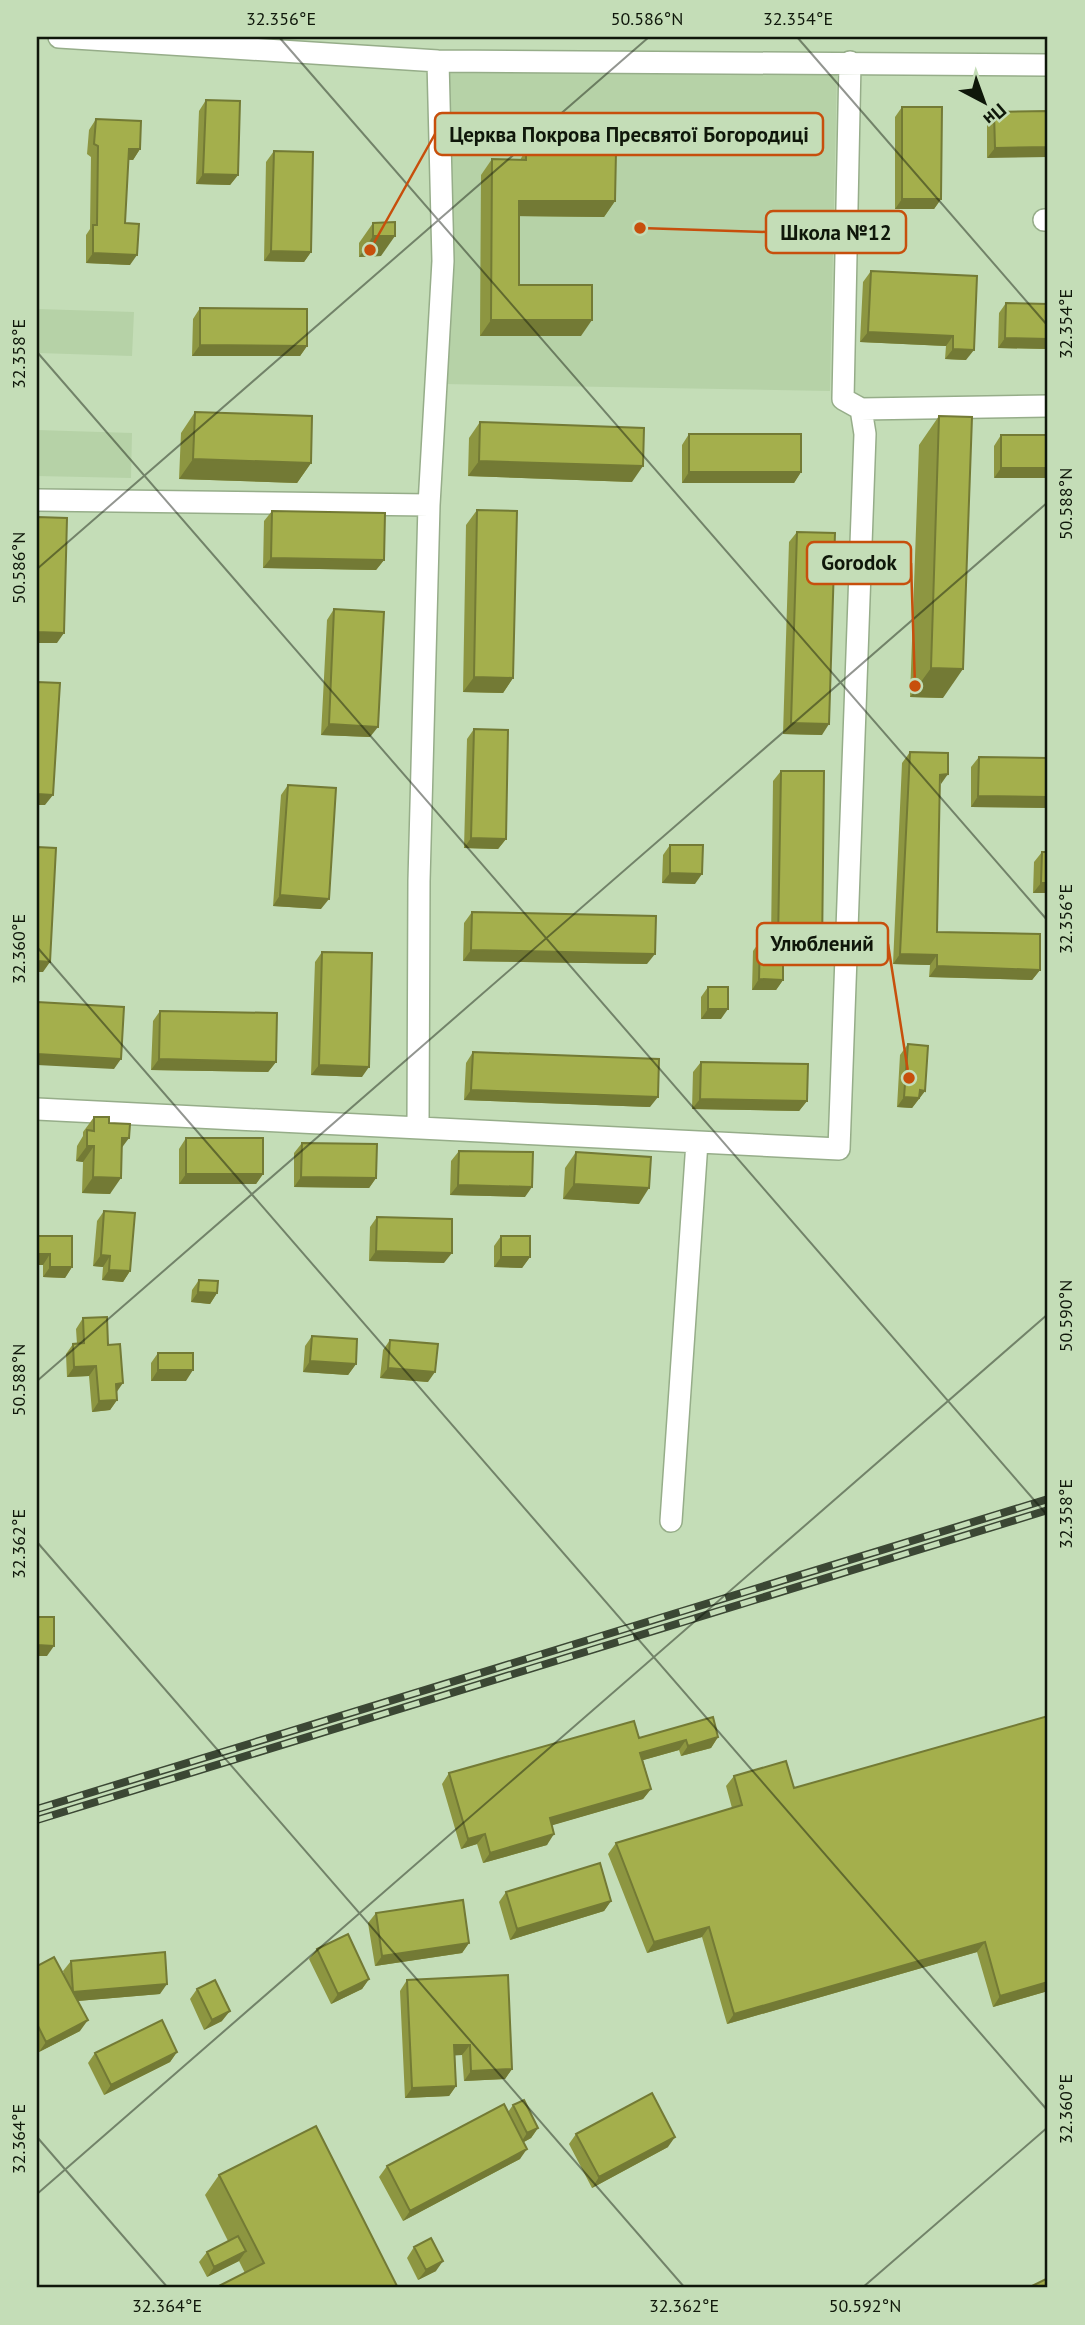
<svg xmlns="http://www.w3.org/2000/svg" width="1085" height="2325" viewBox="0 0 1085 2325" font-family="'PT Sans',sans-serif">
<style>
.built{fill:#b6d2a7}
.lines{fill:none;stroke-linecap:round;stroke-linejoin:round}
.minor-casing{stroke:#96ad89;stroke-width:24}
.minor{stroke:#fff;stroke-width:21}
.rail-casing{stroke:#3b4734;stroke-width:8}
.rail{stroke:#c4ddb7;stroke-width:5;stroke-dasharray:16;stroke-linecap:butt}
.wall{fill:#8d9641}
.shaded-wall{fill:#737a35}
.building{fill:#a4af4c;stroke:#737a35;stroke-width:2}
.ticks{fill:none;stroke:#0f170a;stroke-width:2;stroke-opacity:0.45}
.leader{fill:none;stroke:#c74f0c;stroke-width:2.5}
.callout-dot{fill:#c74f0c;stroke:#c4ddb7;stroke-width:2.5}
.callout{fill:#c4ddb7;stroke:#c74f0c;stroke-width:2.5}
.callout-label{font-size:21px;text-anchor:middle;font-weight:bold;fill:#0f170a}
.neatline{fill:none;stroke:#0f170a;stroke-width:2.5}
.ticks-label{font-size:18px;text-anchor:middle;fill:#0f170a}
</style>
<rect width="100%" height="100%" fill="#c4ddb7"/>
<path class="built" d="M450 64 837 71 830 391 444 384Z
M37 309 134 312 132 356 38 353 37 365Z
M37 430 132 433 131 478 37 476Z"/>
<g class="lines">
<defs>
<path id="minor" d="M59 37 438 61 1048 65
M1044 220H1048
M861 409 1048 406
M37 500 429 505
M37 1109 839 1149 865 434 861 409 843 399 850 62
M418 1128 419 881 429 505 443 261 438 61
M671 1521 697 1142"/>
</defs>
<use href="#minor" class="minor-casing"/>
<use href="#minor" class="minor"/>
<defs>
<path id="rail" d="M37 1809 1048 1499
M37 1820 1048 1510"/>
</defs>
<use href="#rail" class="rail-casing"/>
<use href="#rail" class="rail"/>
</g>
<path class="wall" d="M206 100 238 175 230 185 196 184 199 111Z
M902 107 941 199 934 209H895V117Z
M1048 111 987 158V122L994 112Z
M96 119 140 149 133 160H128L125 223 130 265 86 263V235L90 229 91 157 87 154 89 130Z
M526 150 615 201 604 217 519 216V285L581 336H480L481 175 492 159 520 160Z
M274 151 311 252 304 262 264 261 266 162Z
M373 223 381 256 359 257V243Z
M871 271 977 276 966 360 945 359 946 346 860 342 863 282Z
M1006 303 1048 304V349L998 348 999 313Z
M200 308 307 346 300 356H192L193 319Z
M195 412 311 463 297 483 179 479 181 433Z
M939 416 943 698 910 697 919 445Z
M480 422 632 482 468 476 469 438Z
M689 434 801 472 794 483H682V445Z
M1001 435H1048L994 478V446Z
M477 510 513 678 503 693 463 692 466 525Z
M272 511 384 560 376 570 263 568 264 521Z
M797 532 822 735 783 734 789 542Z
M334 609 370 737 321 735 327 620Z
M474 729 506 839 498 849 464 848 467 739Z
M910 752 940 784 937 932 1040 970 1032 980 929 977 930 965 893 964 902 763Z
M979 757 1048 758V808L971 807V767Z
M781 771 814 963H783V980L776 990H752L753 951 760 941H771L773 781Z
M288 785 321 909 273 906 281 795Z
M670 845 695 884 662 883 663 855Z
M1042 852H1048V893H1033L1034 862Z
M472 912 647 964 463 961 464 923Z
M322 952 362 1077 311 1075 315 962Z
M708 987 721 1019H701V997Z
M160 1011 276 1062 268 1072 151 1070 153 1021Z
M908 1044 925 1091 912 1108 897 1107 900 1055Z
M473 1052 650 1107 464 1100 466 1063Z
M701 1062 807 1101 799 1111 692 1109 693 1072Z
M94 1117 109 1123 122 1149 110 1194 82 1193 83 1162 76 1161 77 1146 83 1136V1132Z
M186 1138 263 1174 256 1184H179V1149Z
M302 1143 376 1178 369 1188 294 1187V1153Z
M459 1151 525 1197 450 1195 451 1161Z
M576 1152 639 1204 563 1199 565 1168Z
M104 1211 130 1271 123 1282 102 1280 103 1267 93 1266 97 1221Z
M377 1217 444 1263 369 1261 370 1227Z
M37 1236 72 1267 65 1278 43 1277V1265H37Z
M501 1236 530 1257 522 1268 494 1267V1246Z
M199 1280 217 1293 210 1304 191 1302 192 1290Z
M83 1318 108 1345 117 1400 110 1410 92 1412 89 1376 67 1377 66 1354 73 1344H77L76 1329Z
M312 1336 356 1364 348 1375 303 1372 305 1346Z
M390 1340 428 1382 380 1378 383 1350Z
M158 1353 186 1381H151V1363Z
M1048 1716V1991L993 2007 977 1952 727 2024 702 1937 647 1953 608 1854 616 1843 732 1808 726 1786 734 1776 794 1788Z
M718 1737 711 1748 681 1756 679 1750 643 1760 651 1789 643 1799 552 1825 547 1845 483 1863 477 1844 461 1849 442 1784 449 1773 639 1738Z
M506 1892 611 1901 604 1911 510 1940 499 1902Z
M376 1913 469 1943 462 1953 375 1966 368 1923Z
M317 1949 369 1979 362 1989 331 2004 309 1959Z
M71 1961 160 1994 77 2001 80 2031 39 2052 37 2048V1966L64 1974 63 1971Z
M407 1980 512 2069 505 2079 464 2081 462 2055H455L456 2086 449 2096 405 2098 400 1991Z
M197 1989 222 2021 204 2030 190 1999Z
M177 2052 170 2062 104 2095 88 2063 95 2053Z
M513 2105 538 2128 531 2138 524 2142 520 2159 403 2221 379 2177 387 2166 508 2112Z
M576 2134 668 2147 592 2188 569 2144Z
M219 2175 398 2288 245 2273 239 2261 207 2277 199 2262 207 2252 228 2241 205 2195Z
M414 2247 436 2271 418 2280 407 2258Z"/>
<path class="shaded-wall" d="M1048 147V157L987 158 995 148Z
M129 149H140L133 160 121 159Z
M203 174 238 175 230 185 196 184Z
M902 199H941L934 209H895Z
M519 201H615L604 217 508 216Z
M373 236H395L381 256 359 257Z
M271 251 311 252 304 262 264 261Z
M93 253 137 255 130 265 86 263Z
M491 320H592L581 336H480Z
M868 332 953 336 946 346 860 342Z
M1005 338 1048 339V349L998 348Z
M200 345 307 346 300 356H192Z
M953 349 974 350 966 360 945 359Z
M193 459 311 463 297 483 179 479Z
M479 461 643 466 632 482 468 476Z
M1001 468H1048V478H994Z
M689 472H801L794 483H682Z
M271 558 384 560 376 570 263 568Z
M37 632 64 633 57 643H37Z
M931 668 963 669 943 698 910 697Z
M474 677 513 678 503 693 463 692Z
M791 723 829 724 822 735 783 734Z
M329 724 378 727 370 737 321 735Z
M948 774 941 784 940 775Z
M37 794 53 795 45 805H37Z
M978 796 1048 797V808L971 807Z
M471 838 506 839 498 849 464 848Z
M670 873 702 874 695 884 662 883Z
M1041 883H1048V893H1033Z
M280 895 329 899 321 909 273 906Z
M471 950 655 954 647 964 463 961Z
M783 953H822L814 963H776Z
M900 954 937 955 930 965 893 964Z
M37 961 50 962 43 972H37Z
M937 966 1040 970 1032 980 929 977Z
M759 979 783 980 776 990H752Z
M708 1009H728L721 1019H701Z
M37 1054 121 1059 114 1069 37 1065Z
M159 1059 276 1062 268 1072 151 1070Z
M319 1065 369 1067 362 1077 311 1075Z
M471 1090 658 1097 650 1107 464 1100Z
M920 1090 925 1091 912 1108 897 1107 904 1097Z
M700 1099 807 1101 799 1111 692 1109Z
M122 1138H129L118 1153Z
M87 1146H94L83 1162 76 1161Z
M186 1174H263L256 1184H179Z
M93 1177 121 1178 110 1194 82 1193Z
M301 1177 376 1178 369 1188 294 1187Z
M574 1184 649 1188 639 1204 563 1199Z
M458 1185 532 1187 525 1197 450 1195Z
M376 1251 452 1253 444 1263 369 1261Z
M37 1254H50L43 1265H37Z
M101 1255 110 1256 103 1267 93 1266Z
M501 1257H530L522 1268 494 1267Z
M50 1267H72L65 1278 43 1277Z
M109 1270 130 1271 123 1282 102 1280Z
M198 1292 217 1293 210 1304 191 1302Z
M310 1361 356 1364 348 1375 303 1372Z
M96 1366 89 1376 67 1377 74 1367Z
M388 1368 435 1372 428 1382 380 1378Z
M158 1370H193L186 1381H151Z
M123 1383 116 1393V1384Z
M117 1400 110 1410 92 1412 99 1401Z
M37 1645 54 1646 47 1656H37Z
M718 1737 711 1748 681 1756 688 1746Z
M686 1740 679 1750 633 1763 640 1753Z
M651 1789 643 1799 543 1828 550 1818Z
M485 1834 477 1844 461 1849 468 1839Z
M554 1834 547 1845 483 1863 490 1853Z
M611 1901 604 1911 510 1940 517 1929Z
M709 1927 702 1937 647 1953 654 1942Z
M985 1942 977 1952 727 2024 734 2014Z
M469 1943 462 1953 375 1966 382 1956Z
M369 1979 362 1989 331 2004 338 1994Z
M1048 1982V1991L993 2007 1000 1996Z
M167 1984 160 1994 66 2002 73 1992Z
M230 2011 222 2021 204 2030 212 2020Z
M88 2020 80 2031 39 2052 46 2042Z
M454 2045H470L462 2055 447 2056Z
M177 2052 170 2062 104 2095 111 2085Z
M512 2069 505 2079 464 2081 471 2071Z
M456 2086 449 2096 405 2098 412 2088Z
M538 2128 531 2138 520 2144 527 2133Z
M675 2137 668 2147 592 2188 599 2177Z
M527 2149 520 2159 403 2221 410 2211Z
M246 2251 239 2261 207 2277 214 2267Z
M443 2261 436 2271 418 2280 426 2270Z"/>
<path class="building" d="M206 100 240 101 238 175 203 174Z
M902 107H942L941 199H902Z
M1048 111V147L995 148 994 112Z
M96 119 141 121 140 149H129L125 223 139 224 137 255 93 253V225H97L98 146 94 144Z
M526 150 616 151 615 201H519V285H592V320H491L492 159 526 160Z
M274 151 313 152 311 252 271 251Z
M395 222V236H373V223Z
M871 271 977 276 974 350 953 349V336L868 332Z
M1006 303 1048 304V339L1005 338Z
M200 308 307 309V346L200 345Z
M195 412 312 416 311 463 193 459Z
M939 416 972 417 963 669 931 668Z
M480 422 644 428 643 466 479 461Z
M689 434H801V472H689Z
M1001 435H1048V468H1001Z
M477 510 517 511 513 678 474 677Z
M272 511 385 513 384 560 271 558Z
M37 517 67 518 64 633 37 632Z
M797 532 835 533 829 724 791 723Z
M334 609 384 612 378 727 329 724Z
M37 682 60 683 53 795 37 794Z
M474 729 508 730 506 839 471 838Z
M910 752 948 753V774L940 775 937 932 1040 934V970L937 966V955L900 954Z
M979 757 1048 758V797L978 796Z
M781 771H824L822 953H783V980L759 979 760 941H778Z
M288 785 336 788 329 899 280 895Z
M670 845H703L702 874 670 873Z
M37 847 56 848 50 962 37 961Z
M1042 852H1048V883H1041Z
M472 912 656 916 655 954 471 950Z
M322 952 372 953 369 1067 319 1065Z
M708 987H728V1009H708Z
M37 1002 124 1007 121 1059 37 1054Z
M160 1011 277 1013 276 1062 159 1059Z
M908 1044 928 1046 925 1091 920 1090 919 1098 904 1097Z
M473 1052 659 1059 658 1097 471 1090Z
M701 1062 808 1064 807 1101 700 1099Z
M94 1117H109V1123L130 1124 129 1138H122L121 1178 93 1177 94 1146H87V1130L94 1131Z
M186 1138H263V1174H186Z
M302 1143 377 1144 376 1178 301 1177Z
M459 1151 533 1152 532 1187 458 1185Z
M576 1152 651 1157 649 1188 574 1184Z
M104 1211 135 1213 130 1271 109 1270 110 1256 101 1255Z
M377 1217 452 1219V1253L376 1251Z
M37 1236H72V1267H50V1254H37Z
M501 1236H530V1257H501Z
M199 1280 218 1281 217 1293 198 1292Z
M107 1317 108 1345 120 1344 123 1383 116 1384 117 1400 99 1401 96 1366 74 1367 73 1344 84 1343 83 1318Z
M312 1336 357 1339 356 1364 310 1361Z
M390 1340 438 1344 435 1372 388 1368Z
M158 1353H193V1370H158Z
M37 1617H54V1646L37 1645Z
M1048 1716V1982L1000 1996 985 1942 734 2014 709 1927 654 1942 616 1843 742 1805 734 1776 786 1761 794 1788Z
M713 1717 718 1737 688 1746 686 1740 640 1753 651 1789 550 1818 554 1834 490 1853 485 1834 468 1839 449 1773 634 1721 639 1738Z
M600 1863 611 1901 517 1929 506 1892Z
M463 1900 469 1943 382 1956 376 1913Z
M348 1934 369 1979 338 1994 317 1949Z
M165 1952 167 1984 73 1992 71 1961Z
M54 1957 88 2020 46 2042 37 2024V1966Z
M508 1975 512 2069 471 2071 470 2045H454L456 2086 412 2088 407 1980Z
M215 1980 230 2011 212 2020 197 1989Z
M162 2020 177 2052 111 2085 95 2053Z
M652 2093 675 2137 599 2177 576 2134Z
M524 2100 538 2128 527 2133 513 2105Z
M504 2104 527 2149 410 2211 387 2166Z
M316 2126 398 2288H215L264 2263 219 2175Z
M238 2236 246 2251 214 2267 207 2252Z
M431 2238 443 2261 426 2270 414 2247Z
M1048 2278V2288H1028Z"/>
<path class="ticks" d="M279 37 1048 921M797 37 1048 326M37 352 1048 1516M37 569 649 37M37 947 1048 2111M37 1381 1048 502M37 1542 685 2288M37 2137 168 2288M37 2194 1048 1314M862 2288 1048 2127"/>
<path class="leader" d="M370 250L435 134M640 228L766 232M915 686L911 563M909 1078L888 944"/>
<g class="callout-dot">
<circle cx="370" cy="250" r="7"/>
<circle cx="640" cy="228" r="7"/>
<circle cx="915" cy="686" r="7"/>
<circle cx="909" cy="1078" r="7"/>
</g>
<g class="callout">
<rect x="435" y="113" width="388" height="42" rx="7"/>
<rect x="766" y="211" width="140" height="42" rx="7"/>
<rect x="807" y="542" width="104" height="42" rx="7"/>
<rect x="757" y="923" width="131" height="42" rx="7"/>
</g>
<g class="callout-label">
<text x="629" y="142">Церква Покрова Пресвятої Богородиці</text>
<text x="836" y="240">Школа №12</text>
<text x="859" y="570">Gorodok</text>
<text x="822" y="951">Улюблений</text>
</g>
<rect width="1085" height="2325" fill="none" stroke="#c4ddb7" stroke-width="77"/>
<g transform="translate(984 102) rotate(139)" stroke="#c4ddb7" stroke-width="5" paint-order="stroke">
<path d="M0-5L12 26L0 18L-12 26Z" fill="#0f170a"/>
<text y="-10" font-size="19" font-weight="bold" text-anchor="middle" fill="#0f170a">Пн</text>
</g>
<rect x="38" y="38" width="1008" height="2248" class="neatline"/>
<g class="ticks-label">
<text x="281" y="25">32.356°E</text>
<text x="647" y="25">50.586°N</text>
<text x="798" y="25">32.354°E</text>
<text transform="translate(1066 324) rotate(-90)" y="6">32.354°E</text>
<text transform="translate(19 354) rotate(-90)" y="6">32.358°E</text>
<text transform="translate(1066 504) rotate(-90)" y="6">50.588°N</text>
<text transform="translate(19 568) rotate(-90)" y="6">50.586°N</text>
<text transform="translate(1066 919) rotate(-90)" y="6">32.356°E</text>
<text transform="translate(19 949) rotate(-90)" y="6">32.360°E</text>
<text transform="translate(1066 1316) rotate(-90)" y="6">50.590°N</text>
<text transform="translate(19 1380) rotate(-90)" y="6">50.588°N</text>
<text transform="translate(1066 1514) rotate(-90)" y="6">32.358°E</text>
<text transform="translate(19 1544) rotate(-90)" y="6">32.362°E</text>
<text transform="translate(1066 2109) rotate(-90)" y="6">32.360°E</text>
<text transform="translate(19 2139) rotate(-90)" y="6">32.364°E</text>
<text x="167" y="2312">32.364°E</text>
<text x="684" y="2312">32.362°E</text>
<text x="865" y="2312">50.592°N</text>
</g>
</svg>
